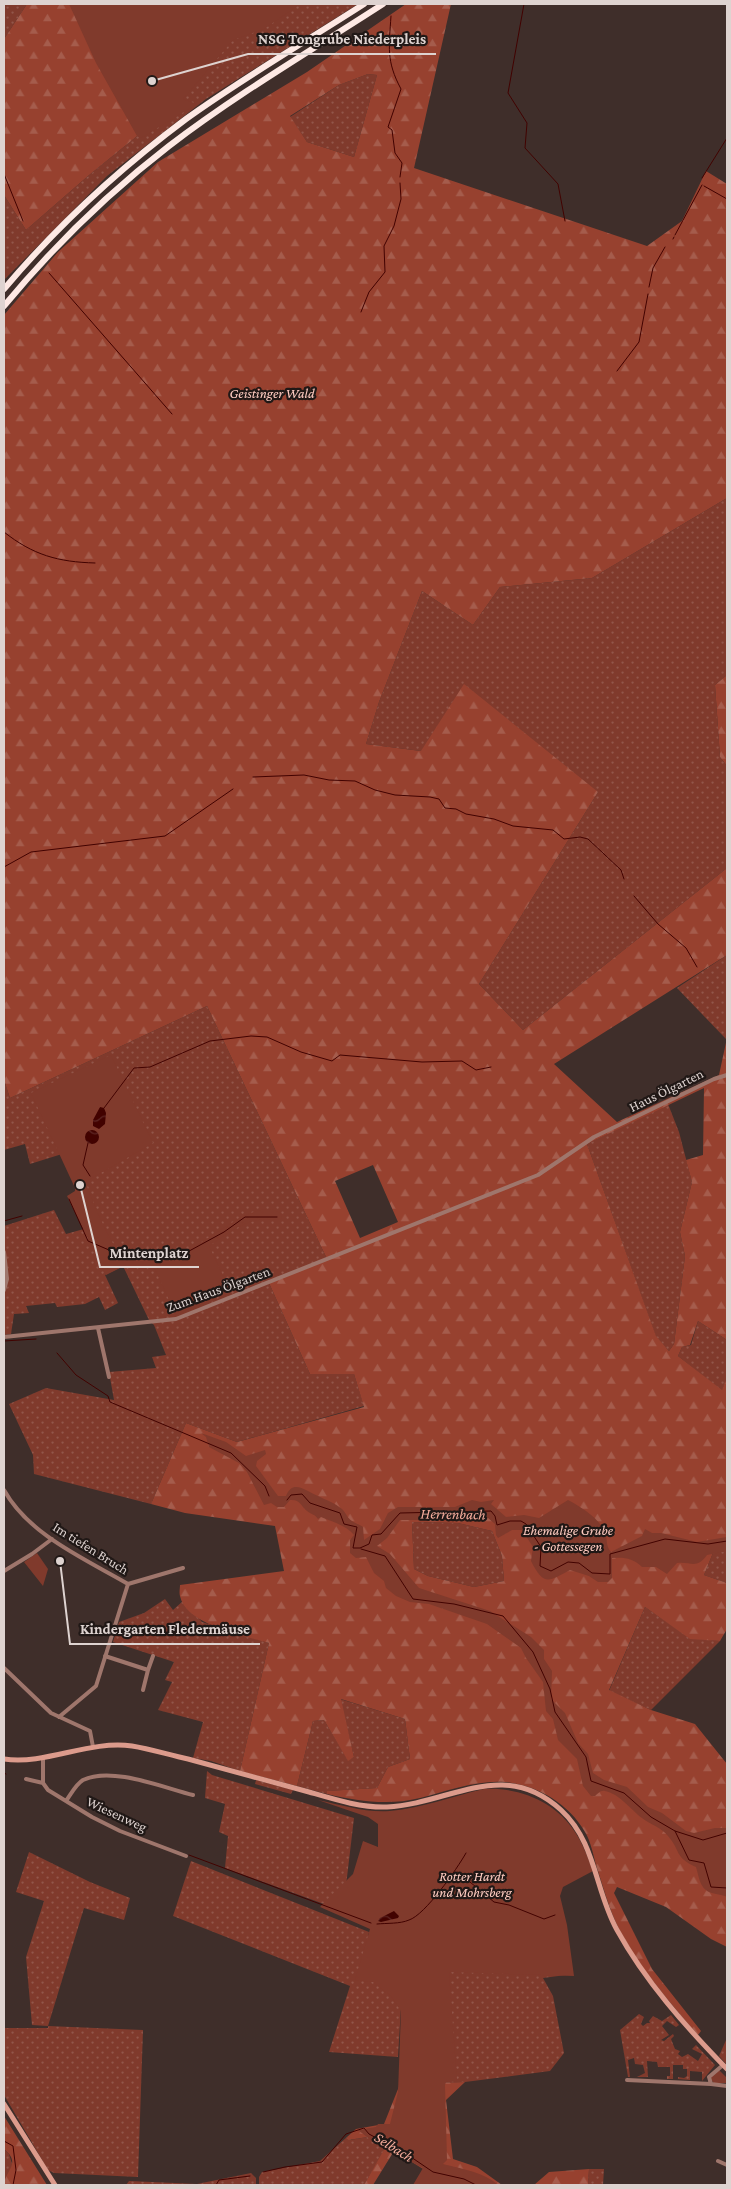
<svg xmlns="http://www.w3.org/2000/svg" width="731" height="2189" viewBox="0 0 731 2189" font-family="'Crimson Pro',serif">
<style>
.grass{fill:url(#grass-dots)}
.forest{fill:url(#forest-firs);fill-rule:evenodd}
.park{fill:#803a2c}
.water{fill:url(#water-waves)}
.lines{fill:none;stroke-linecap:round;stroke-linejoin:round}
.stream{stroke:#420200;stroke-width:1}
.street{stroke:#9f766c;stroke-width:4}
.secondary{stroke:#dc9b8c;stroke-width:5}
.highway{stroke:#fee9e4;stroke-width:6}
.labels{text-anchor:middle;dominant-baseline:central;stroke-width:4.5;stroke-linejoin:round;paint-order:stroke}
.park-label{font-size:14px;font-style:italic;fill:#ffccc1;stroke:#201816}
.street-label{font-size:14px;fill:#ded3d0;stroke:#201816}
.water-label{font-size:15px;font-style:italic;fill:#f6ad9c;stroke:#201816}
.leader{fill:none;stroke:#ded3d0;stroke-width:2}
.callout-dot{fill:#ded3d0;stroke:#201816;stroke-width:2}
.callout-label{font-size:15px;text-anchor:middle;font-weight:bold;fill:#ded3d0;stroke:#201816;stroke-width:4.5;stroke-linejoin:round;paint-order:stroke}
</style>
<defs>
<pattern id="grass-dots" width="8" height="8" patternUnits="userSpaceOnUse" patternTransform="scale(1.25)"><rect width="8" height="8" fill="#803a2c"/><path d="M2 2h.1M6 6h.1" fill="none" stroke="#92564a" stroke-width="1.8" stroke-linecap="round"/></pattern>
<pattern id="forest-firs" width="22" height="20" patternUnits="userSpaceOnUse" patternTransform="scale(1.25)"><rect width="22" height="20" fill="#97412f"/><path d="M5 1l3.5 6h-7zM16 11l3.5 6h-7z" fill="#a55c4c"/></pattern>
<pattern id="water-waves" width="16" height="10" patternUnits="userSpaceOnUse" patternTransform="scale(1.25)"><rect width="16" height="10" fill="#420200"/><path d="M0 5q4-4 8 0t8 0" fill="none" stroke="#5d2624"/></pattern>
</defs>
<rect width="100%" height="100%" fill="#3f2e2a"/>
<path class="grass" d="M4 4H27L4 39Z
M213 4H358L206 99 107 176 4 280V195L26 230 88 176 168 111Z
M368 74 377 75 354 157 307 142 290 117 339 85Z
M727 498V675L715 685 720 757 727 766V868L523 1030 479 984 598 792 421 751 366 744 379 702 422 591 473 625 500 587 592 578Z
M727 955V1038L726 1039 677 988Z
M207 1006 327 1259 269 1283 310 1374H354L364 1406 237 1442 186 1423 151 1504 34 1474 33 1455 9 1404 46 1388 114 1400 109 1372 156 1368 152 1357 166 1355 154 1325 149 1320 123 1266 105 1275 118 1303 105 1310 99 1297 85 1304 57 1307 55 1303 26 1306 29 1313 14 1314 11 1334 4 1335V1226L54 1210 66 1234 91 1227 62 1154 30 1164 25 1144 4 1150V1080L10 1098Z
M668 1104 679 1132 692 1182 680 1232 685 1256 674 1344 669 1351 656 1337 587 1144Z
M698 1321 727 1340V1377L722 1391 678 1356 682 1347 691 1345Z
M412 1522 458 1523 492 1531 502 1556 504 1581 474 1587 428 1576 414 1569Z
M717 1543 727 1545V1583L704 1575Z
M165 1599 173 1610 183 1601 202 1622 269 1643 240 1771 211 1761 193 1758 203 1722 158 1710 172 1682 165 1680 174 1662 113 1642 119 1622 144 1613Z
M645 1607 690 1638 720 1641 651 1710 609 1691Z
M340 1699 405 1719 410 1759 388 1767 377 1788 328 1791 327 1794 297 1786 313 1721 324 1720 348 1760 354 1757Z
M207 1771 212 1775 354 1818 343 1911 225 1868 228 1836 219 1832 225 1804 205 1798Z
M256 1780 293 1790 291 1794 255 1784Z
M29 1852 90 1882 130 1898 124 1920 84 1908 48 2026 143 2030 138 2177 54 2173 48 2170 4 2095V2028H48V2026L32 2025 26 1957 44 1901 16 1892Z
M191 1861 369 1932 368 1937 404 1958 398 2057 329 2052 350 1986 173 1916Z
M555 1934 568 1938 573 1974 543 1978 553 1996 564 2053 550 2071 465 2082 441 2083 447 1950Z
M639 2014 644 2017 641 2024 643 2026 647 2023H650L649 2021 653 2016 662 2021 671 2015 679 2025 676 2027 667 2021 662 2026 669 2035 661 2040 664 2041 673 2034 674 2036 671 2039 675 2049 680 2051 678 2054 682 2057 688 2054 698 2061 702 2054 692 2049 696 2045 715 2065 702 2081V2072L690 2071V2080L678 2079V2077L684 2078 687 2076V2069H683V2065H673V2079H667V2076H670V2067H658L657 2062 647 2061 648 2077H637L645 2073 643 2065 635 2064 634 2058 628 2060 630 2077H628L620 2030Z
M727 2038V2065L719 2056Z
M347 2137 349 2140 368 2137 386 2148 364 2185H259V2177L262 2172 320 2161Z
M4 2149 9 2154 13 2167 4 2182Z
M589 2169H604L603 2185H588Z
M251 2173 256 2178V2185H126L129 2181 197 2184Z"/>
<path class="forest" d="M27 4H80L168 111 88 176 26 230 4 195V39Z
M406 4H451L414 168 647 246 682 221 706 171 727 184V498L592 578 500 587 473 625 422 591 379 702 366 744 421 751 464 684 598 792 479 984 523 1030 727 868V955L554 1064 617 1122 719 1075 727 1038V1340L698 1321 690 1345 682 1347 678 1356 722 1390 727 1377V1545L717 1543 704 1575 727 1583V1629L720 1641 690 1639 645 1607 609 1690 651 1710 695 1724 727 1764V1947L711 1939 666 1907 617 1887 614 1893 652 1969 701 2031 698 2035C669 2002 639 1967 619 1929 609 1909 603 1886 596 1865 593 1854 591 1842 585 1832 569 1804 537 1785 505 1782 475 1780 448 1791 420 1798 388 1806 358 1801 327 1794V1791L377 1788 388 1767 410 1759 405 1719 341 1699 354 1757 348 1761 324 1720 313 1721 297 1786 240 1771 269 1643C245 1636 186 1625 180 1596 179 1593 180 1588 180 1585L284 1571 275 1526 185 1513 151 1504 186 1423 237 1442 364 1407 354 1374H310L269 1283 327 1259 207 1006 10 1098 4 1080V315L58 252 158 162 307 72ZM368 74 377 75 354 157 307 142 290 116 339 85ZM704 1088 703 1155 686 1160 692 1182 680 1232 685 1256 674 1344 669 1351 656 1336 587 1144ZM373 1165 398 1222 360 1238 335 1181ZM412 1522 458 1523 492 1531 502 1556 504 1581 474 1587 428 1576 414 1569Z
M727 675V766L720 757 715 685Z
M465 2082 446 2100 453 2159 477 2167 502 2185H449L394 2151 373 2185H364L385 2148 368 2137 348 2140 347 2137 356 2129 384 2124 400 2084Z
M4 2116 47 2185H4C5 2170 22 2164 4 2149Z
M589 2169 588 2185H534L549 2172Z"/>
<path class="park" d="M69 4H300L264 29 233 40 183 99 197 104 141 138 137 136 96 63Z
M111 1055 153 1143 85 1182C90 1194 109 1242 117 1248 125 1255 135 1256 145 1256 161 1256 176 1256 190 1249 210 1240 261 1193 282 1215L281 1219 278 1220C248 1216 233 1230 209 1246L228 1286 208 1296 211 1304 177 1317 154 1267 124 1266 106 1275 67 1196 75 1191V1188L31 1093Z
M201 1433 226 1442 246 1456 265 1450 266 1454 257 1461 256 1466 278 1496H286C293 1478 307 1492 318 1496 326 1500 335 1503 342 1509 346 1513 348 1519 352 1521 356 1524 359 1524 363 1527L364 1540 380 1529 388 1513 398 1507H455L472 1500 481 1502 494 1500 491 1504 506 1517 524 1515 539 1518 568 1500C581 1507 599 1518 605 1532 608 1539 605 1545 611 1552L642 1536 645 1529 652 1533H661L697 1542 727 1537V1551L707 1555C696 1570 691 1561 677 1563L667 1574 656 1567H642C633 1558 624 1557 612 1558V1578L608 1582H598L589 1576 570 1570C549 1581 544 1587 531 1561L533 1547 522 1530H512L498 1538 496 1535 495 1524 488 1518 472 1515 450 1520H400L387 1538 377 1546 390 1554 419 1588 490 1611 531 1637 544 1650V1659L552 1671 551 1699 565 1713 578 1743 588 1754 593 1773 604 1780 627 1787 648 1807 662 1813 686 1831 694 1833 715 1828H727V1897C721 1894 718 1895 712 1893 700 1890 699 1877 696 1867 674 1857 681 1851 668 1836 661 1827 651 1825 642 1818 631 1810 620 1794 605 1791 600 1790 598 1794 595 1796H591L583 1786 577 1759 558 1740 553 1719 546 1711 543 1682 526 1658 521 1648 487 1624 429 1604 410 1602 396 1596 386 1588 384 1581 374 1573 366 1557 356 1558 350 1553V1540L354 1535C347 1526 331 1521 321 1517L318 1519C315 1514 312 1515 307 1511 301 1506 300 1499 290 1500L284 1507H277L271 1503 264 1505 247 1472 239 1463 209 1447 206 1437Z
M37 1553 48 1569 43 1586 24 1562Z
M484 1789C519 1787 556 1802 575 1832 583 1844 588 1858 593 1871L563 1887 560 1896 567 1925 574 1976 449 1972 457 2081 446 2082 445 2085 447 2160 443 2164C462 2169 484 2172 498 2185H413L423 2168 371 2140 358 2130 376 2127 378 2124H390L398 2092 401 2011 391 1996 373 1982 355 1980 370 1929 320 1907 353 1874 363 1841 378 1847V1824L368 1817 318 1800C342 1805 366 1813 390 1811 423 1808 453 1796 484 1789Z
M719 2070 727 2078V2083H714L711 2080V2077Z"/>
<path class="water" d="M100 1107 104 1108 106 1113 105 1124 99 1129 93 1126V1120Z
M85 1137a7 7 0 1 1 14 0a7 7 0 1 1-14 0Z
M394 1911 399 1916 398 1918 381 1922 378 1921 380 1918Z"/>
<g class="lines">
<path class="stream" d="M524 4 508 93 527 123 525 148 558 184 565 221
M391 16C389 47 386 61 401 89L388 127 392 130 395 153 402 163 400 177
M4 174 23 221
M702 178 727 138
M704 186 727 199
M675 235 702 185
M673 239 674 237
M49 273 172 414
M649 287 653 268 665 247
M361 312 369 292 385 272 384 246 394 226 401 199 400 183
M617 371 639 342 648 294
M4 532C33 555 58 562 95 563
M253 777 304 775 329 780 355 781 375 790 395 795 430 797 439 799 445 808 456 809 466 814 494 819 513 826 553 830 564 839 580 837 588 839 621 870 624 879
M4 867 31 852 165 836 233 789
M634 896 658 924 686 948 697 967
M104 1108 134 1068 150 1067 210 1041 251 1036 267 1037 301 1052 332 1061 340 1055 422 1062 462 1061 476 1070 491 1067
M88 1143 83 1165 90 1176
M69 1199 88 1241 130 1259 180 1256 224 1232 245 1217H277
M4 1221 22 1216
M4 1341 36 1339
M57 1353 76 1375 108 1396 110 1402 231 1453 265 1486 269 1496
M287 1500 291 1495 302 1494 310 1503 340 1513 344 1524 357 1527 353 1548H360L369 1544 372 1535 381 1534 400 1513 491 1511 495 1516 497 1525 510 1521H521L526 1524 541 1547 540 1566 551 1571 568 1562 579 1563 592 1573 610 1574V1554L665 1539 708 1544 727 1541
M361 1549 385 1556 413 1599 454 1604 503 1616 533 1652 550 1689 555 1712 586 1757 591 1781 624 1793 651 1817 675 1831 703 1840 727 1833
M4 1773 6 1774
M675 1831 689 1860 704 1863 711 1887 727 1888
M189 1855 371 1923
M458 1872 494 1902 509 1905 544 1919 555 1915
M377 1924C387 1923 400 1924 409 1920 425 1915 457 1869 466 1853
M4 2141 13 2146 16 2170 13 2185
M263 2172 285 2167 322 2162 346 2134 364 2128 369 2134 408 2155 433 2172 464 2179 476 2185
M216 2185 219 2180 250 2176"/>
<path class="street" d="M4 1252 7 1279 4 1290
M98 1328 109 1377
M4 1337 176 1319 538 1175 594 1137 714 1079 727 1075
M4 1490C29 1535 85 1559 128 1584L183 1568
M4 1571 32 1554 52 1539
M105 1656 148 1670 153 1656
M4 1668 51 1713 90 1731 93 1747
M143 1690 148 1670
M59 1717 96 1686 128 1584
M43 1758V1783L48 1790 92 1817 120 1831 186 1856
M26 1779 43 1783
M66 1801C71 1794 76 1784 83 1780 112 1766 164 1788 193 1795
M723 2065 709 2077 711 2084 727 2086
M627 2080 711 2084
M718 2161 727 2165"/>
<path class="secondary" d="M4 1759C47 1765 88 1740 132 1746 151 1749 169 1755 188 1759 228 1770 268 1781 309 1792 333 1799 361 1808 387 1807 450 1804 503 1757 561 1810 596 1842 595 1891 617 1930 645 1981 686 2027 727 2069
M4 2104 55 2185"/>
<path class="highway" d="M4 289C58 225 119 169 186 119 243 78 305 42 364 4
M4 306C53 247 108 193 169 146 237 94 312 50 383 4"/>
</g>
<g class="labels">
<g class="park-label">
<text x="272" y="393">Geistinger Wald</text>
<text x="568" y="1530">Ehemalige Grube<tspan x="568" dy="16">- Gottessegen</tspan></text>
<text x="472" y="1876">Rotter Hardt<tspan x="472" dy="16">und Mohrsberg</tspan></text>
</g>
<g class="street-label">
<text transform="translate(666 1090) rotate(-26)">Haus Ölgarten</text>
<text transform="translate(218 1289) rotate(-20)">Zum Haus Ölgarten</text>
<text transform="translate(91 1548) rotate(32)">Im tiefen Bruch</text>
<text transform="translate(117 1814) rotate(25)">Wiesenweg</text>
</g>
<g class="water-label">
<text transform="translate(453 1514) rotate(1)">Herrenbach</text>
<text transform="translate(394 2147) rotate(32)">Selbach</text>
</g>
</g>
<path class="leader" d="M152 81L248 54H436M80 1185L100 1267H199M60 1561L70 1644H260"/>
<g class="callout-dot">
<circle cx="152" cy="81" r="5"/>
<circle cx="80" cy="1185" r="5"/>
<circle cx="60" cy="1561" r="5"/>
</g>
<g class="callout-label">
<text x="342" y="44">NSG Tongrube Niederpleis</text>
<text x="149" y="1258">Mintenplatz</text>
<text x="165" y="1634">Kindergarten Fledermäuse</text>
</g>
<rect width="731" height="2189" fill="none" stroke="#ded3d0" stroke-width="10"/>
</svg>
